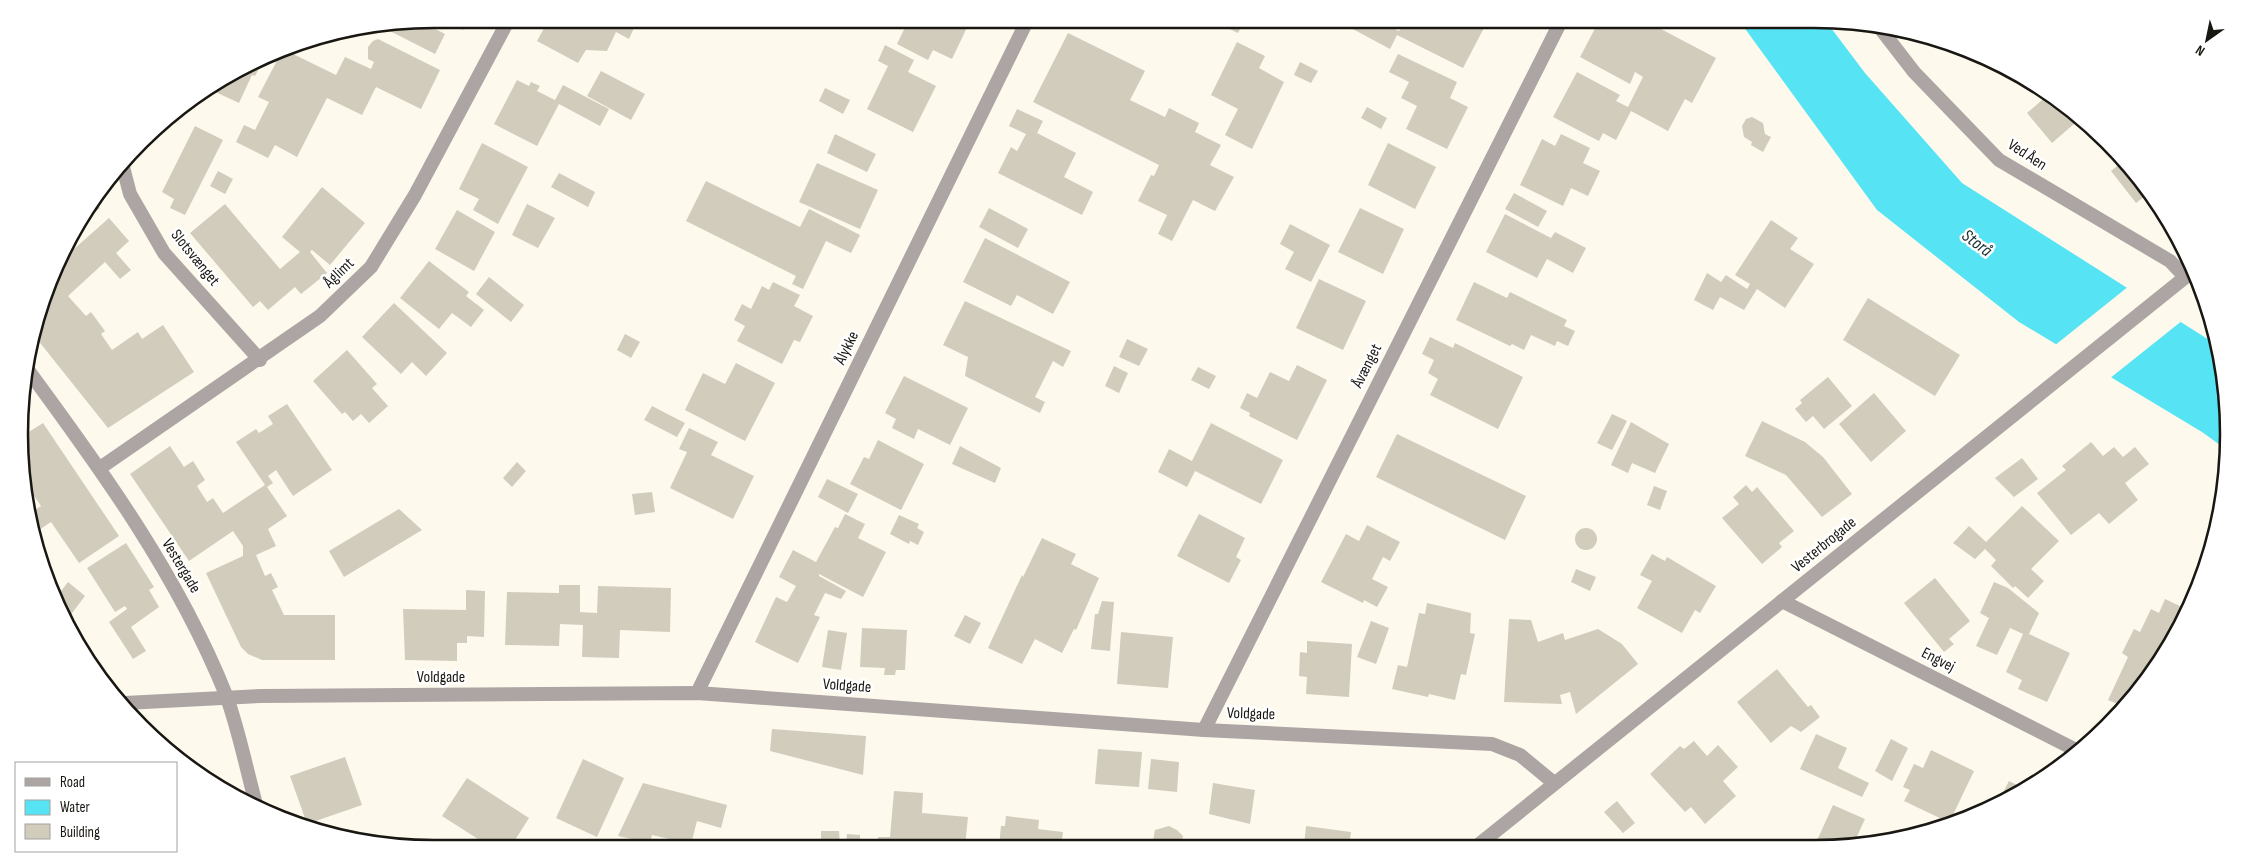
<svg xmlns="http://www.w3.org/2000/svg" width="2247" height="867" viewBox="0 0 2247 867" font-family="'Sofia Sans Condensed',sans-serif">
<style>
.water{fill:#56e4f4}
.pier{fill:#fef9ed}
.building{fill:#d2ccbd}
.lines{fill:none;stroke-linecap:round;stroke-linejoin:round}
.minor{stroke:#ada5a4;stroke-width:14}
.tertiary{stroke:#ada5a4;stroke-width:14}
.labels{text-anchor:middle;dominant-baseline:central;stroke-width:5;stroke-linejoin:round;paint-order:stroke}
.street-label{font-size:16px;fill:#191712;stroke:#fff}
.water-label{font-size:18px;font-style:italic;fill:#183033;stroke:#fff}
.rim{fill:none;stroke:#191712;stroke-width:2.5}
</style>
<rect width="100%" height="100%" fill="#fef9ed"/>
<path class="water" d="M1738 19 1825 20 1865 73 1962 183 2217 345 2225 380 2227 450 2202 432 2019 322 1877 210Z"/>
<path class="pier" d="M2129 286 2183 320 2109 379 2054 346Z"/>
<path class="building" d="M441 19H469L463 30Z
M549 19H618L634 28 629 39 616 32 607 51 586 50 578 63 537 41Z
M784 19H805L786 26Z
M909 19H971L952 59 933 50 928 60 897 44Z
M1208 19H1245L1238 33Z
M1353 19H1374L1399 31 1406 19H1471L1485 26 1463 68 1397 35 1390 49 1349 27Z
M1600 19H1664L1659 28 1716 58 1692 103 1685 99 1668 131 1631 111 1616 140 1603 133 1599 141 1553 117 1577 72 1620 95 1616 101 1628 107 1643 77 1635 72 1630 84 1580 57Z
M420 21 445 34 435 54 386 29 387 26Z
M1068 33 1145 71 1130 100 1165 117 1169 108 1199 123 1195 132 1221 145 1210 165 1234 177 1215 211 1193 200 1172 241 1158 234 1167 215 1138 201 1151 175 1154 176 1159 165 1033 102Z
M378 39 440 70 421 109 376 87 362 115 327 98 297 157 275 145 268 158 236 142 244 125 255 130 269 102 258 97 283 49 336 75 345 57 371 69 374 62 368 59V47L373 41Z
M1237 42 1265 56 1259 68 1284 82 1252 149 1225 135 1238 109 1211 95Z
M885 45 914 60 908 72 936 86 913 132 867 109 888 66 878 61Z
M1398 54 1457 82 1450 98 1468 107 1447 149 1406 129 1417 106 1401 98 1409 82 1389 72Z
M265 57 255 76 252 75 239 103 207 88 226 74Z
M1300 62 1318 71 1311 83 1294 75Z
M601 71 645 94 631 120 587 96Z
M2025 79 2038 87 2034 90Z
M517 80 529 86 531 82 540 86 537 91 555 100 563 85 609 109 600 126 559 104 537 146 494 124Z
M825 88 850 100 843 114 819 101Z
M2049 94 2066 105 2081 118 2052 143 2027 113Z
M1367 107 1387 118 1381 129 1361 118Z
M1017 109 1043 121 1037 133 1076 153 1064 177 1093 192 1082 215 998 173 1011 147 1017 151 1026 134 1009 126Z
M1752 117 1763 123 1765 134 1771 137 1763 152 1751 145 1752 142 1744 137 1742 126 1746 119Z
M195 126 223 140 185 215 170 208 174 199 162 192Z
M835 134 876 154 867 172 827 153Z
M1561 134 1590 148 1583 163 1600 171 1588 196 1571 188 1563 206 1520 185 1542 139 1555 146Z
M482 143 528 167 498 224 473 210 479 199 459 189Z
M1388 143 1436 167 1415 209 1368 185Z
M2125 160 2149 193 2136 203 2111 171Z
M817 163 878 190 860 229 799 202Z
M218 171 233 179 225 194 210 186Z
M559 173 595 192 588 207 551 187Z
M706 181 800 227 809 209 860 235 851 253 826 241 803 289 792 284 796 276 686 221Z
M322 187 365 223 330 265 312 250 310 252 327 273 301 294 295 287 268 310 260 301 253 307 190 233 225 204 280 269 300 252 282 237Z
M1514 193 1547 211 1538 227 1505 209Z
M95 202 100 208 71 234 74 226Z
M527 204 555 218 538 248 512 235Z
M989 208 1028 229 1018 248 979 227Z
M1360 208 1404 229 1383 274 1338 252Z
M457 210 495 232 474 271 435 249Z
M1505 214 1551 238 1555 232 1586 248 1573 273 1547 259 1537 278 1486 252Z
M109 218 129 241 116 253 131 270 120 279 105 262 68 296 86 316 91 312 105 331 101 334 112 350 138 332 142 339 163 325 194 372 108 428 33 334 41 300 57 264Z
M1771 220 1798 238 1790 249 1814 264 1785 308 1757 289 1744 310 1720 297 1713 310 1694 300 1707 273 1721 282 1726 275 1747 289 1750 284 1735 275Z
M1290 224 1330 245 1311 282 1285 269 1294 252 1280 244Z
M985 238 1070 282 1053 314 1017 295 1011 306 963 282Z
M429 261 469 292 466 296 484 310 471 327 452 313 439 329 400 298Z
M489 277 524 305 511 322 476 294Z
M1319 279 1366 301 1343 350 1296 328Z
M773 282 800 295 794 306 813 316 800 342 794 340 782 364 737 341 745 326 734 320 742 304 751 309 762 286 769 290Z
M1474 282 1507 298 1510 292 1567 320 1564 326 1575 331 1568 346 1557 341 1555 346 1531 335 1524 350 1512 344 1510 346 1456 320Z
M1868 298 1960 355 1935 396 1843 340Z
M965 301 1071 351 1063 367 1053 361 1035 397 1045 402 1040 413 965 376 968 357 943 345Z
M394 303 447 353 426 376 412 362 401 374 362 337Z
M625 334 640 342 631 358 617 350Z
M1430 337 1453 348 1455 343 1523 377 1498 429 1430 395 1438 379 1428 373 1434 360 1422 354Z
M1127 339 1148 349 1139 366 1119 357Z
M347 350 377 384 372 388 388 406 369 423 361 414 353 421 345 412 342 414 313 381Z
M736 363 775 383 745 441 685 410 703 373 725 384Z
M1297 365 1327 380 1297 440 1249 416 1250 413 1240 408 1247 393 1257 398 1270 372 1289 381Z
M1114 366 1128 373 1119 393 1105 386Z
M1198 367 1216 376 1209 389 1191 380Z
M904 376 968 408 950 445 918 429 914 439 892 428 896 419 885 413Z
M1828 377 1852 406 1824 429 1813 416 1806 422 1795 409 1802 403 1800 400Z
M1874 393 1906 431 1871 462 1839 424Z
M287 404 332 470 293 496 276 470 268 476 273 483 267 487 287 516 268 529 276 546 256 555 265 576 271 573 278 587 272 590 284 615H335V660H262L248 654 241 647 206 573 243 556V546L233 531 189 561 130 474 170 446 184 467 193 461 205 480 197 486 207 502 213 498 223 513 265 485 236 442 256 429 259 433 273 424 268 416Z
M652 406 685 423 677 437 644 420Z
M1612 414 1627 421 1612 450 1597 443Z
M1762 421 1805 442 1823 457 1852 494 1822 517 1786 475 1745 456Z
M1631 422 1669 444 1655 473 1632 463 1628 473 1611 465Z
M43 423 119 536 79 563 51 522 33 534 27 515 41 506 26 484 24 435Z
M1211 423 1283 460 1261 504 1195 471 1187 487 1158 472 1169 449 1192 461Z
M689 428 718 442 711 455 754 476 733 519 670 488 687 452 679 449Z
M1397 434 1526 496 1505 540 1376 477Z
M878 440 924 464 901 510 850 484 864 457 869 459Z
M2091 442 2103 456 2114 447 2123 457 2135 447 2149 464 2125 483 2138 500 2109 524 2099 513 2071 535 2037 493 2066 470 2062 466Z
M960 446 1001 468 995 483 952 464Z
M2022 458 2038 479 2014 497 1995 478Z
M517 462 526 471 512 487 503 478Z
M827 479 858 494 848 513 818 497Z
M1746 485 1752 492 1757 487 1794 531 1779 543 1782 547 1762 564 1722 518 1739 504 1733 497Z
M1654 486 1667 491 1660 510 1647 505Z
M652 492 655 512 635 515 632 494Z
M2022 506 2059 541 2031 569 2044 581 2028 598 2015 586 2013 588 1991 566 1996 560 1985 549 1975 559 1953 543 1969 526 1986 542Z
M399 509 422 530 344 577 329 551Z
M845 514 865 524 858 538 886 552 863 597 819 574V576L846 591 841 599 825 593 814 615 820 617 798 663 755 642 776 597 787 602 796 586 779 577 793 550 816 562 835 527 838 528Z
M1199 514 1245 538 1236 557 1241 560 1229 583 1177 556Z
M899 515 919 524 917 528 924 532 918 545 910 541 909 544 890 534Z
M1367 525 1400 542 1390 561 1383 557 1372 579 1388 587 1377 607 1364 600 1363 603 1321 582 1346 534 1359 541Z
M1575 539a11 11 0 1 1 22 0a11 11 0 1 1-22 0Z
M1042 538 1076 554 1071 564 1099 578 1076 630 1074 629 1062 653 1035 639 1022 664 988 648 1022 575 1023 577Z
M126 543 154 587 149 590 159 607 131 627 146 651 133 659 109 622 127 609 125 606 115 612 87 568Z
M1652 554 1665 561 1667 557 1716 586 1700 613 1695 610 1682 633 1637 608 1652 581 1640 575Z
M1576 569 1596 577 1590 591 1571 582Z
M1935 578 1970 621 1949 639 1954 644 1944 652 1904 603Z
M68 582 85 596 66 621 54 600Z
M1994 582 2008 588 2039 613 2029 634 2070 653 2047 702 2018 689 2022 680 2006 672 2023 634 2010 628 1997 655 1976 646 1989 618 1980 613Z
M559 585H580V612L597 613 598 586 671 588 670 632 620 630 619 658 582 657 583 625 560 624 559 646 505 645 507 592 559 593Z
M466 590 485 591 484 637 467 636V643H457V661L405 660 403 609 466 610Z
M2165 599 2186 609 2173 641 2120 705 2108 700 2128 657 2122 653 2134 629 2140 632 2151 609 2159 613Z
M1102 601 1114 602 1110 651 1091 649 1095 614H1098Z
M1427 603 1471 613 1470 633 1475 634 1466 675 1461 674 1455 700 1429 694 1428 697 1392 689 1398 665 1407 667 1419 613 1425 614Z
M965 615 981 623 970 644 954 636Z
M1509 619 1531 620 1538 642 1563 633 1565 640 1598 629 1622 644 1638 664 1576 714 1570 692 1560 695 1562 704 1504 702Z
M1371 621 1389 628 1376 664 1357 657Z
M862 628 907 630 905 670H896L895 675H884L885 668 860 667Z
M828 630 847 633 841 670 822 667Z
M1121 632 1173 637 1168 688 1117 684Z
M1307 641 1352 644 1349 697 1306 694 1307 677 1299 676 1300 652 1307 653Z
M1777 669 1808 707 1811 705 1820 717 1801 732 1791 726 1771 743 1737 702Z
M772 729 866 736 863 775 770 751Z
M1816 734 1847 748 1838 768 1869 783 1862 797 1800 769Z
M1891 739 1908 748 1892 781 1875 771Z
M1694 741 1707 756 1718 745 1738 767 1723 781 1736 796 1705 824 1691 807 1685 812 1650 774 1680 746 1684 749Z
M1098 749 1142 752 1139 787 1095 784Z
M1931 750 1974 771 1951 819 1946 821 1904 801 1910 790 1903 787 1914 764 1923 768Z
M345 757 362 805 307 824 290 776Z
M583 759 624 778 597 837 556 818Z
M1151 759 1179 762 1177 792 1148 789Z
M467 778 529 818 510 848H492L442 816Z
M2009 781 2023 788 1996 806Z
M643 783 727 805 721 828 697 821 691 844 652 835 650 843 618 836Z
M1213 783 1255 790 1250 824 1209 814Z
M894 791 923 793 922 813 968 817 965 846 878 847V837H890Z
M1617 801 1635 823 1623 833 1604 812Z
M1833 805 1865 819 1853 845H1815Z
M1006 816 1039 820 1038 829 1063 832 1061 847H999L1001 826H1005Z
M1169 826 1177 830 1183 836 1181 846H1152L1155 830Z
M1306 826 1351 832 1349 846H1304Z
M821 831H839L840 844H821Z
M847 834 860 835V846L846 845Z
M1226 839 1275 845V846H1225Z"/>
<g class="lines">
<path class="minor" d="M1880 28 1914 72 1999 160 2170 261 2185 277
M123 167 130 194 164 253 260 360
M25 366C101 469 178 575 226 695 239 730 247 772 257 808
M100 468 320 316 371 267 415 195 509 19
M1782 601 2078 751
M697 693 1028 19
M1204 730 1562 19"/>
<path class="tertiary" d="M125 703 261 696 697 693 1204 730 1492 744 1520 755 1554 783
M1477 846 2193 271"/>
</g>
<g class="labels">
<g class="street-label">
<text transform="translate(2027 155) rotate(33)">Ved Åen</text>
<text transform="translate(195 258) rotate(51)">Slotsvænget</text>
<text transform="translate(339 273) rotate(-44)">Åglimt</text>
<text transform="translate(847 348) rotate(-64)">Ålykke</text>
<text transform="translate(1367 366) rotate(-63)">Åvænget</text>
<text transform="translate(1824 545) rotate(-39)">Vesterbrogade</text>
<text transform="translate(181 566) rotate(59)">Vestergade</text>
<text transform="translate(1938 660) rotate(27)">Engvej</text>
<text x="441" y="677">Voldgade</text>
<text transform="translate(847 686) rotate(4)">Voldgade</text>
<text transform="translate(1251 714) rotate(2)">Voldgade</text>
</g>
<g class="water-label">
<text transform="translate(1977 243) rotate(37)">Storå</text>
</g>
</g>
<path d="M0 0H2247V867H0ZM434 28H1814A406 406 0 0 1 2220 434V434A406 406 0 0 1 1814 840H434A406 406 0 0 1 28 434V434A406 406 0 0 1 434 28Z" fill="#fff" fill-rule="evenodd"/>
<path class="rim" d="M434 28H1814A406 406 0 0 1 2220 434V434A406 406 0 0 1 1814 840H434A406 406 0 0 1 28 434V434A406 406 0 0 1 434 28Z"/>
<rect x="15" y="762" width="162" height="90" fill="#ffffff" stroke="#a3a2a0"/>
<rect x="25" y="778" width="25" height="8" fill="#ada5a4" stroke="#a3a2a0"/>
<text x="60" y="787" font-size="15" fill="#191712">Road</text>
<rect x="25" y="800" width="25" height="15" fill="#56e4f4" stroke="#a3a2a0"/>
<text x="60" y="812" font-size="15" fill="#191712">Water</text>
<rect x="25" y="824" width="25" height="15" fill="#d2ccbd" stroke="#a3a2a0"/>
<text x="60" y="837" font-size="15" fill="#191712">Building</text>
<g transform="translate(2207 40) rotate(213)" stroke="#ffffff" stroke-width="4" paint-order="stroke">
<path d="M0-4L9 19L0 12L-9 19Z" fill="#191712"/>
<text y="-8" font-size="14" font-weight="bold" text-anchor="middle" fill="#191712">N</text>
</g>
</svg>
